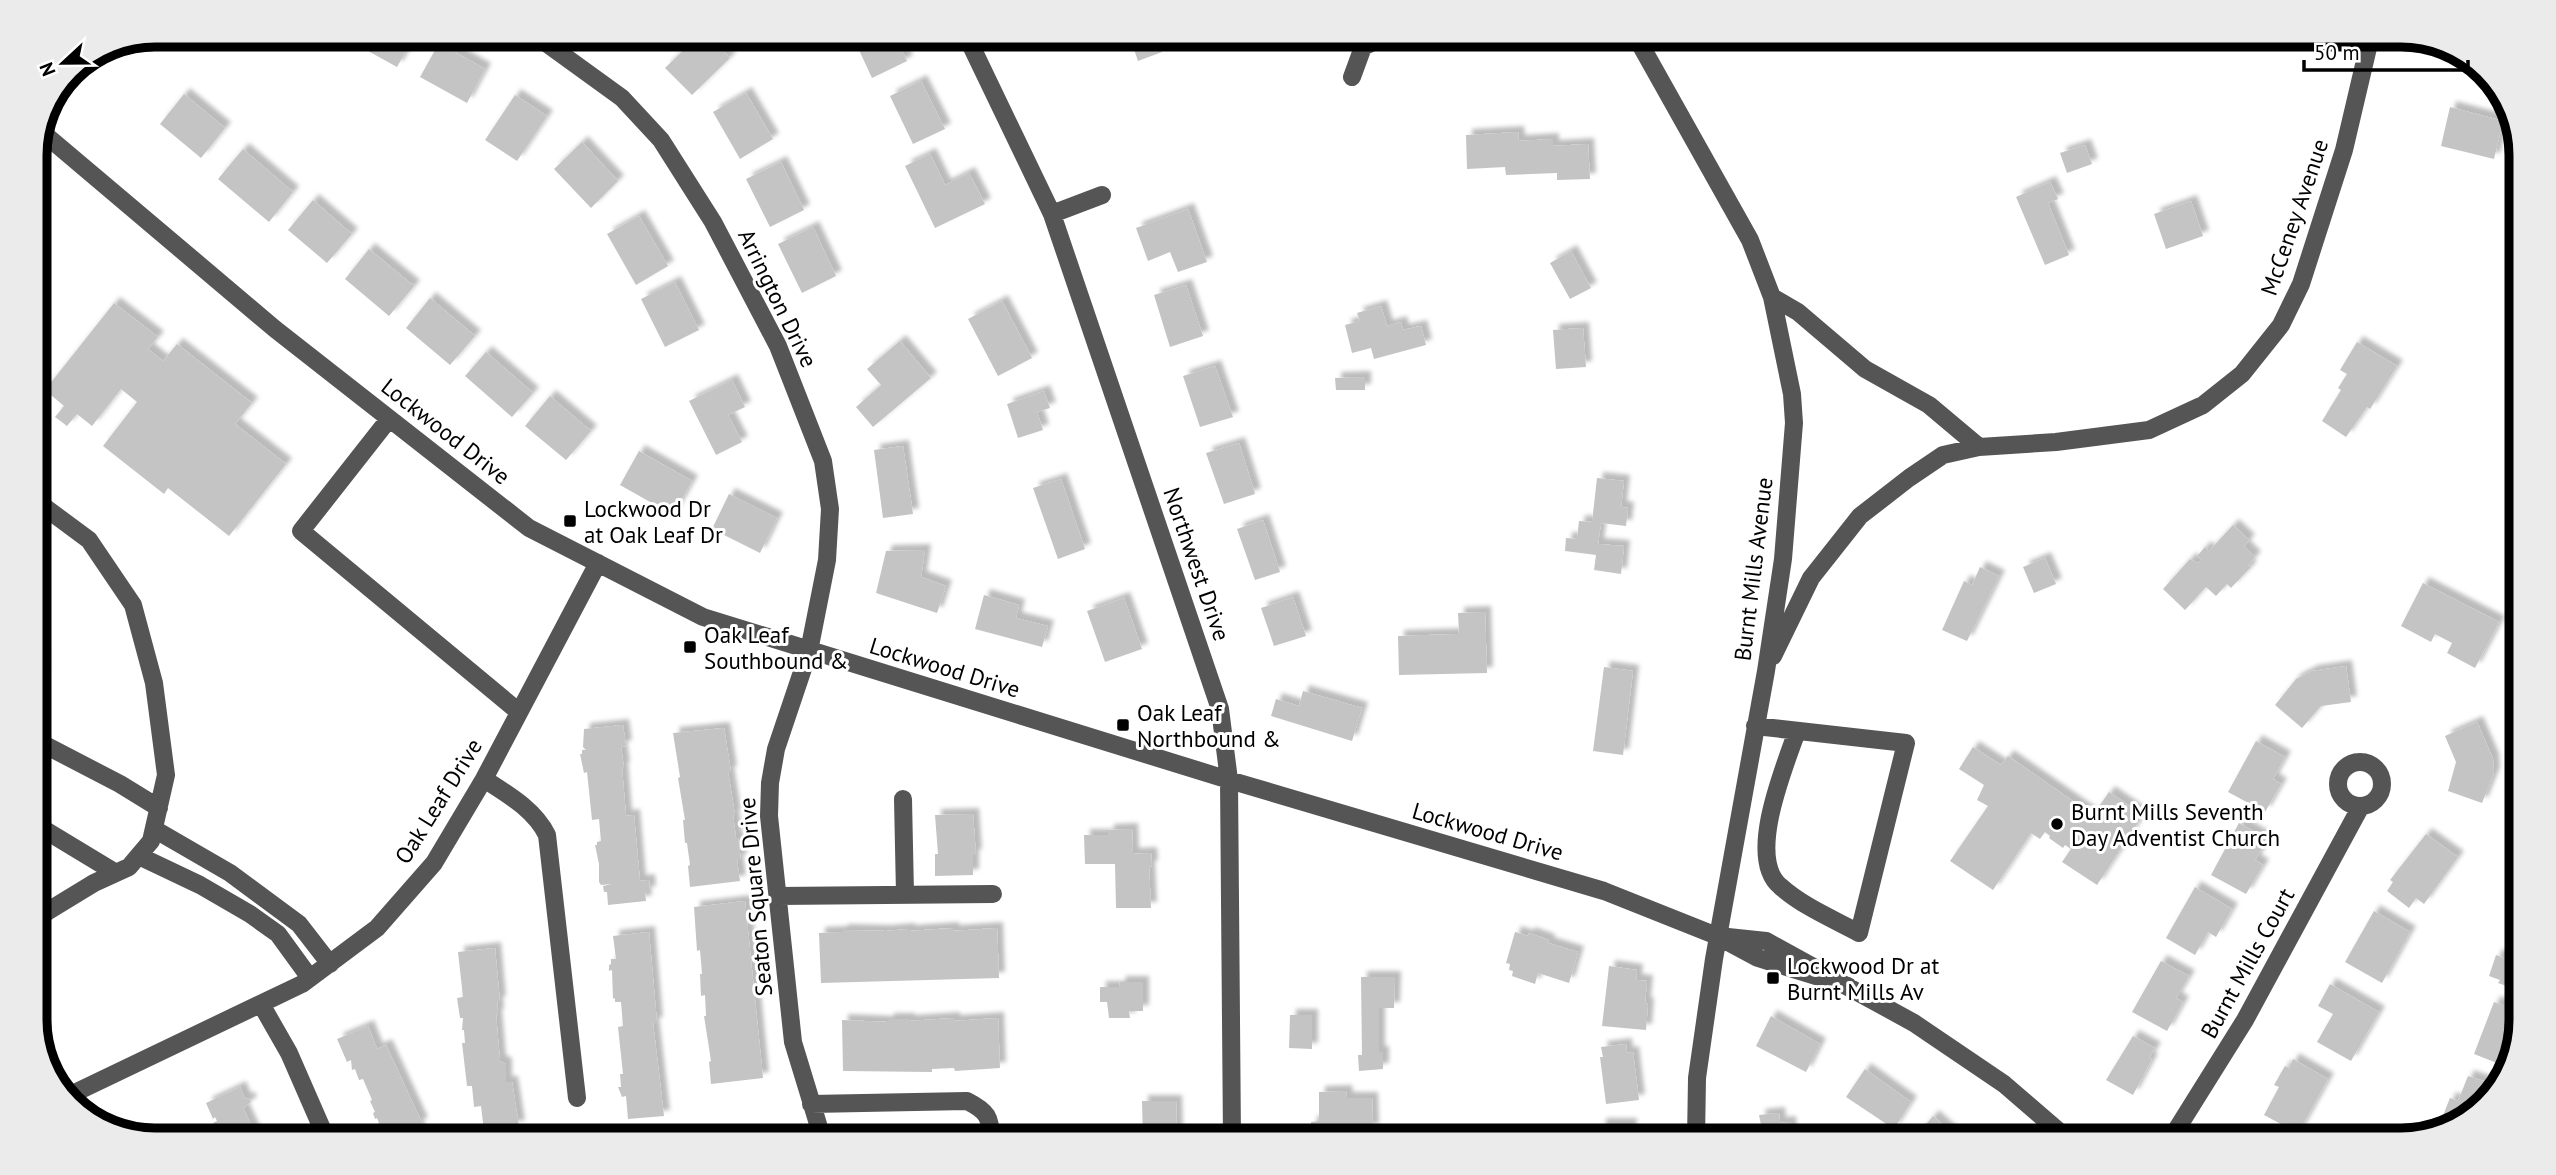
<svg xmlns="http://www.w3.org/2000/svg" width="2556" height="1175" viewBox="0 0 2556 1175" font-family="'PT Sans',sans-serif">
<style>
.building{fill:#c4c4c4;filter:url(#shadow)}
.lines{fill:none;stroke-linecap:round;stroke-linejoin:round}
.minor{stroke:#555;stroke-width:18}
.poi-dot{fill:#000;stroke:#fff;stroke-width:2.5}
.labels{text-anchor:middle;dominant-baseline:central;stroke-width:6;stroke-linejoin:round;paint-order:stroke}
.street-label{font-size:23px;fill:#000;stroke:#fff}
.poi-label{font-size:23px;fill:#000;stroke:#fff;text-anchor:start}
.rim{fill:none;stroke:#000;stroke-width:9}
</style>
<defs>
<filter id="shadow"><feDropShadow dx="6" dy="-6" stdDeviation="2" flood-color="#0004"/></filter>
</defs>
<rect width="100%" height="100%" fill="#fff"/>
<path class="building" d="M353 35H415L397 67 350 41Z
M622 35H644L636 46Z
M699 35H708L730 58 692 95 665 68Z
M852 35H894L907 61 872 78Z
M1129 35H1156L1162 52 1138 61Z
M439 43 485 69 467 103 420 77Z
M921 81 945 129 913 144 890 96Z
M746 93 773 139 740 159 713 112Z
M184 94 225 128 201 158 160 124Z
M515 95 547 116 517 161 485 140Z
M2450 107 2503 121 2494 159 2441 146Z
M1518 132 1519 141 1553 139V146L1588 144 1590 179 1557 180V173L1506 175 1505 167 1467 169 1466 135Z
M582 142 618 181 591 208 554 169Z
M2085 145 2092 164 2067 173 2060 153Z
M243 149 293 192 269 222 218 179Z
M930 154 945 185 969 173 985 204 935 228 905 166Z
M781 162 804 210 770 227 746 179Z
M2050 182 2058 199 2048 203 2069 255 2045 265 2016 197Z
M313 200 352 234 327 263 288 230Z
M2191 201 2203 236 2166 249 2154 214Z
M1188 209 1207 262 1178 272 1170 252 1148 261 1136 228Z
M639 216 668 266 636 285 607 234Z
M813 227 836 276 802 293 778 244Z
M369 249 414 286 389 316 345 279Z
M1571 251 1591 288 1570 299 1550 263Z
M675 282 699 330 665 347 641 299Z
M1186 285 1203 336 1170 347 1154 295Z
M430 298 475 336 450 365 406 328Z
M1002 301 1032 358 998 376 968 319Z
M114 303 158 337 148 349 163 361 177 344 252 403 235 424 286 464 229 536 168 488 164 494 103 446 137 402 121 389 92 426 77 414 67 426 55 417 64 406 45 390Z
M1381 306 1387 326 1401 322 1403 330 1421 326 1426 345 1374 359 1371 348 1352 353 1345 325 1360 321 1357 313Z
M1583 328 1586 367 1556 369 1553 330Z
M900 341 931 378 873 427 856 407 881 385 867 369Z
M2357 342 2397 366 2370 409 2367 407 2346 437 2322 421 2341 390 2338 388 2347 374 2340 370Z
M486 352 533 393 512 417 465 376Z
M1215 366 1233 417 1200 427 1183 376Z
M1365 377V390H1336L1335 378Z
M732 380 745 407 728 415 742 442 716 455 689 401Z
M1044 391 1050 408 1037 412 1043 430 1018 438 1007 404Z
M550 396 591 431 566 460 525 426Z
M1239 443 1255 494 1224 504 1206 453Z
M903 446 913 514 883 518 874 450Z
M639 451 692 481 673 515 620 485Z
M1597 478 1624 481 1621 507 1628 508 1626 526 1601 523 1598 544 1624 546 1621 574 1594 570 1596 555 1565 551 1566 538 1577 539 1579 521 1592 522Z
M1061 479 1085 549 1058 559 1033 488Z
M729 494 777 518 760 553 712 529Z
M1263 520 1280 572 1255 580 1237 529Z
M2233 525 2249 540 2244 546 2255 557 2248 565 2251 567 2231 588 2227 584 2216 596 2206 587 2185 610 2163 589 2190 559 2198 563 2201 560 2197 556 2205 547 2209 551Z
M925 550 921 577 946 586 937 613 876 593 886 551Z
M2045 558 2056 584 2034 593 2023 567Z
M1980 567 1999 576 1967 641 1942 630 1964 581 1972 585Z
M2423 583 2499 622 2475 668 2447 653 2452 643 2435 634 2431 642 2401 626Z
M984 595 1019 605 1016 618 1048 626 1042 647 975 629Z
M1293 597 1306 636 1274 646 1261 608Z
M1124 598 1142 649 1105 662 1087 611Z
M1485 612 1487 673 1399 675 1398 636 1459 634 1458 613Z
M35 650 44 668 35 674Z
M2346 666 2351 702 2321 706 2302 728 2275 705 2296 679 2312 671Z
M1604 667 1633 671 1623 755 1593 751Z
M1303 691 1362 708 1352 741 1271 716 1276 699 1299 706Z
M2477 722 2493 759 2494 773 2482 803 2448 791 2456 762 2445 736Z
M623 725 626 746 621 747 624 768H622L626 816 634 815 640 881 649 880 650 892H645L646 901 608 905 607 892H604L603 886 612 884 601 885 599 882V864L595 845H597V842L601 841 599 819 592 820 587 772 584 773 580 754H582V750H586L583 747 584 729Z
M724 728 731 772H728L735 815H733L736 838H738L741 860H737L740 881 690 887 688 866 690 865 687 843H685L683 820H685L678 778 680 777 673 733Z
M2256 741 2285 757 2273 779 2281 784 2265 812 2228 792Z
M1973 747 2001 765 2008 756 2093 815 2109 792 2143 815 2097 885 2062 862 2071 849 2065 845 2063 848 2049 838 2050 836 2045 832 2040 839 2031 833 1993 890 1950 861 1988 806 1977 800 1984 785 1959 769Z
M973 814 976 855H973V875L935 876V854H938L935 815Z
M2239 823 2267 839 2255 860 2263 865 2246 894 2211 875Z
M1132 829 1133 854 1151 853 1152 866 1149 867 1151 908H1116L1115 864H1085L1084 835H1108V830Z
M2426 834 2458 857 2424 904 2416 898 2409 908 2387 891 2393 882 2390 880Z
M2521 869V892L2513 889Z
M2195 887 2232 909 2216 937 2208 932 2195 955 2166 938Z
M745 901 763 1078 711 1084 709 1062 711 1061 704 1016H706L705 995 701 996 700 974H702L700 950 697 951 694 907Z
M2374 911 2410 932 2382 983 2345 962Z
M953 928V931L997 928 999 978 821 983 819 933 842 932V930L886 931 909 929V931Z
M649 932 657 1023H653L664 1116 628 1119 626 1096 622 1097 618 1087H621L620 1074H623L618 1027 623 1026 621 1002H615V998L613 999 612 970 609 971V965L611 964V959H616L613 936Z
M1515 932 1528 936 1529 933 1549 940 1548 943 1578 952 1569 983 1538 973 1535 984 1512 976 1513 971 1509 970 1510 964 1506 963Z
M2516 932 2521 934V991L2498 983 2500 980 2489 976 2496 955 2507 959Z
M495 948 500 1002H497L498 1014 496 1015 500 1061 506 1064V1082H512L519 1126 484 1131 481 1106 474 1107 472 1086H467L462 1043H465L464 1030H462L463 1018H460L457 998 463 997 458 952Z
M2161 961 2189 976 2176 998 2183 1002 2167 1031 2132 1012Z
M1609 966 1637 970 1636 980 1647 981 1645 1003 1648 1004 1646 1030 1602 1026Z
M1361 977H1395L1394 1008H1379V1052H1383V1069L1359 1071 1358 1055H1362Z
M1120 982H1143V1011H1129L1130 1018H1109L1107 1002H1100V987H1119Z
M2330 984 2379 1012 2351 1061 2317 1042 2333 1014 2318 1006Z
M2494 1002 2521 1012 2516 1042 2507 1067 2474 1054Z
M1290 1015H1312V1049L1289 1048Z
M1771 1016 1820 1044 1806 1072 1756 1046Z
M954 1018V1021L998 1018 1000 1068 955 1071 954 1068 932 1069V1072L843 1071 842 1020 888 1022V1019H909V1021Z
M368 1026 377 1049 386 1045 422 1123 417 1126 423 1140H387L377 1124 379 1123 377 1118 375 1119 373 1113 375 1112 370 1101 372 1100 363 1079 359 1080 355 1069 352 1070 351 1060 347 1062 337 1039Z
M2133 1036 2155 1048 2149 1058 2152 1059 2133 1095 2106 1080Z
M1626 1044 1627 1053 1633 1052 1639 1100 1606 1104 1600 1057H1603L1601 1047Z
M2293 1059 2328 1079 2298 1133 2264 1115 2279 1087 2274 1085 2285 1066 2289 1068Z
M1865 1069 1911 1102 1894 1129 1846 1097Z
M2468 1076 2496 1085 2468 1119 2451 1125 2452 1122 2442 1118 2450 1098 2458 1101Z
M240 1087 245 1099 249 1098 251 1102 243 1108 258 1140H221L213 1123 217 1121 215 1117 213 1119 206 1103Z
M1346 1091 1347 1098H1372L1373 1130H1358L1359 1140H1311V1122L1319 1121V1092Z
M1142 1101H1176L1177 1140H1143Z
M1779 1113 1780 1123 1790 1122 1792 1140H1764L1759 1115Z
M1933 1116 1960 1140H1913Z
M1600 1124H1631L1630 1140H1600Z"/>
<g class="lines">
<path class="minor" d="M535 35 622 98 661 140 713 222 778 346 823 461 830 509 827 560 809 651 776 749 770 783 769 816 793 1042 818 1124 816 1140
M966 35 1052 214 1220 709 1229 780 1232 1140
M1635 35 1750 240 1772 297 1792 394 1794 423 1783 559 1766 671 1714 959 1697 1078 1696 1140
M1352 77 1363 47 1388 35
M42 132 275 329 529 528 703 617 1229 780 1604 891 1717 936 1758 958 1848 986
M1052 214 1102 195
M1772 297 1798 312 1865 369 1929 405 1979 447
M389 419 301 531 519 712
M35 500 89 540 133 605 154 683 166 775 151 841 129 867 94 883 35 919
M1773 656 1811 578 1860 516 1909 478 1943 455 1979 447 2056 442 2149 430 2203 405 2242 374 2281 325 2301 284 2344 150 2371 35
M1755 726 1906 743 1859 933C1833 919 1802 906 1780 886 1746 857 1785 766 1797 731
M35 743 43 744 120 784 159 808
M2338 784a22 22 0 1 1 44 0a22 22 0 1 1-44 0Z
M484 779C507 794 534 809 547 835L577 1098
M903 799 905 894
M35 824 116 873
M154 829 230 873 299 924 330 964
M139 856 200 885 250 914 278 934 310 978
M778 896 993 894
M1728 937 1766 941 1815 968
M1839 982 1914 1023 2004 1084 2069 1140
M261 1004 289 1053 327 1140
M66 1097 302 984 377 928 434 863 484 779 598 563
M811 1104 967 1101C987 1111 991 1117 991 1140
M2170 1140 2245 1020 2361 806"/>
</g>
<g class="poi-dot">
<rect x="563" y="514" width="14" height="14" rx="3.5"/>
<rect x="683" y="640" width="14" height="14" rx="3.5"/>
<rect x="1116" y="718" width="14" height="14" rx="3.5"/>
<circle cx="2057" cy="824" r="7"/>
<rect x="1766" y="971" width="14" height="14" rx="3.5"/>
</g>
<g class="labels">
<g class="street-label">
<text transform="translate(2294 217) rotate(-71)">McCeney Avenue</text>
<text transform="translate(778 298) rotate(64)">Arrington Drive</text>
<text transform="translate(446 431) rotate(38)">Lockwood Drive</text>
<text transform="translate(1197 564) rotate(71)">Northwest Drive</text>
<text transform="translate(1753 569) rotate(-83)">Burnt Mills Avenue</text>
<text transform="translate(945 667) rotate(17)">Lockwood Drive</text>
<text transform="translate(438 801) rotate(-58)">Oak Leaf Drive</text>
<text transform="translate(1488 831) rotate(16)">Lockwood Drive</text>
<text transform="translate(755 897) rotate(-95)">Seaton Square Drive</text>
<text transform="translate(2247 963) rotate(-61)">Burnt Mills Court</text>
</g>
<g class="poi-label">
<text x="584" y="508">Lockwood Dr<tspan x="584" dy="26">at Oak Leaf Dr</tspan></text>
<text x="704" y="634">Oak Leaf<tspan x="704" dy="26">Southbound &amp;</tspan></text>
<text x="1137" y="712">Oak Leaf<tspan x="1137" dy="26">Northbound &amp;</tspan></text>
<text x="2071" y="811">Burnt Mills Seventh<tspan x="2071" dy="26">Day Adventist Church</tspan></text>
<text x="1787" y="965">Lockwood Dr at<tspan x="1787" dy="26">Burnt Mills Av</tspan></text>
</g>
</g>
<path d="M0 0H2556V1175H0ZM155 47H2401A108 108 0 0 1 2509 155V1020A108 108 0 0 1 2401 1128H155A108 108 0 0 1 47 1020V155A108 108 0 0 1 155 47Z" fill="#ebebeb" fill-rule="evenodd"/>
<path class="rim" d="M155 47H2401A108 108 0 0 1 2509 155V1020A108 108 0 0 1 2401 1128H155A108 108 0 0 1 47 1020V155A108 108 0 0 1 155 47Z"/>
<g transform="translate(63 63) rotate(248)" stroke="#ffffff" stroke-width="5" paint-order="stroke">
<path d="M0-5L12 26L0 18L-12 26Z" fill="#000000"/>
<text y="-10" font-size="19" font-weight="bold" text-anchor="middle" fill="#000000">N</text>
</g>
<path d="M2304 60v10h164v-10" fill="none" stroke="#000000" stroke-width="3.5"/>
<text x="2314" y="60" font-size="21" fill="#000000" stroke="#ffffff" stroke-width="5" paint-order="stroke">50 m</text>
</svg>
